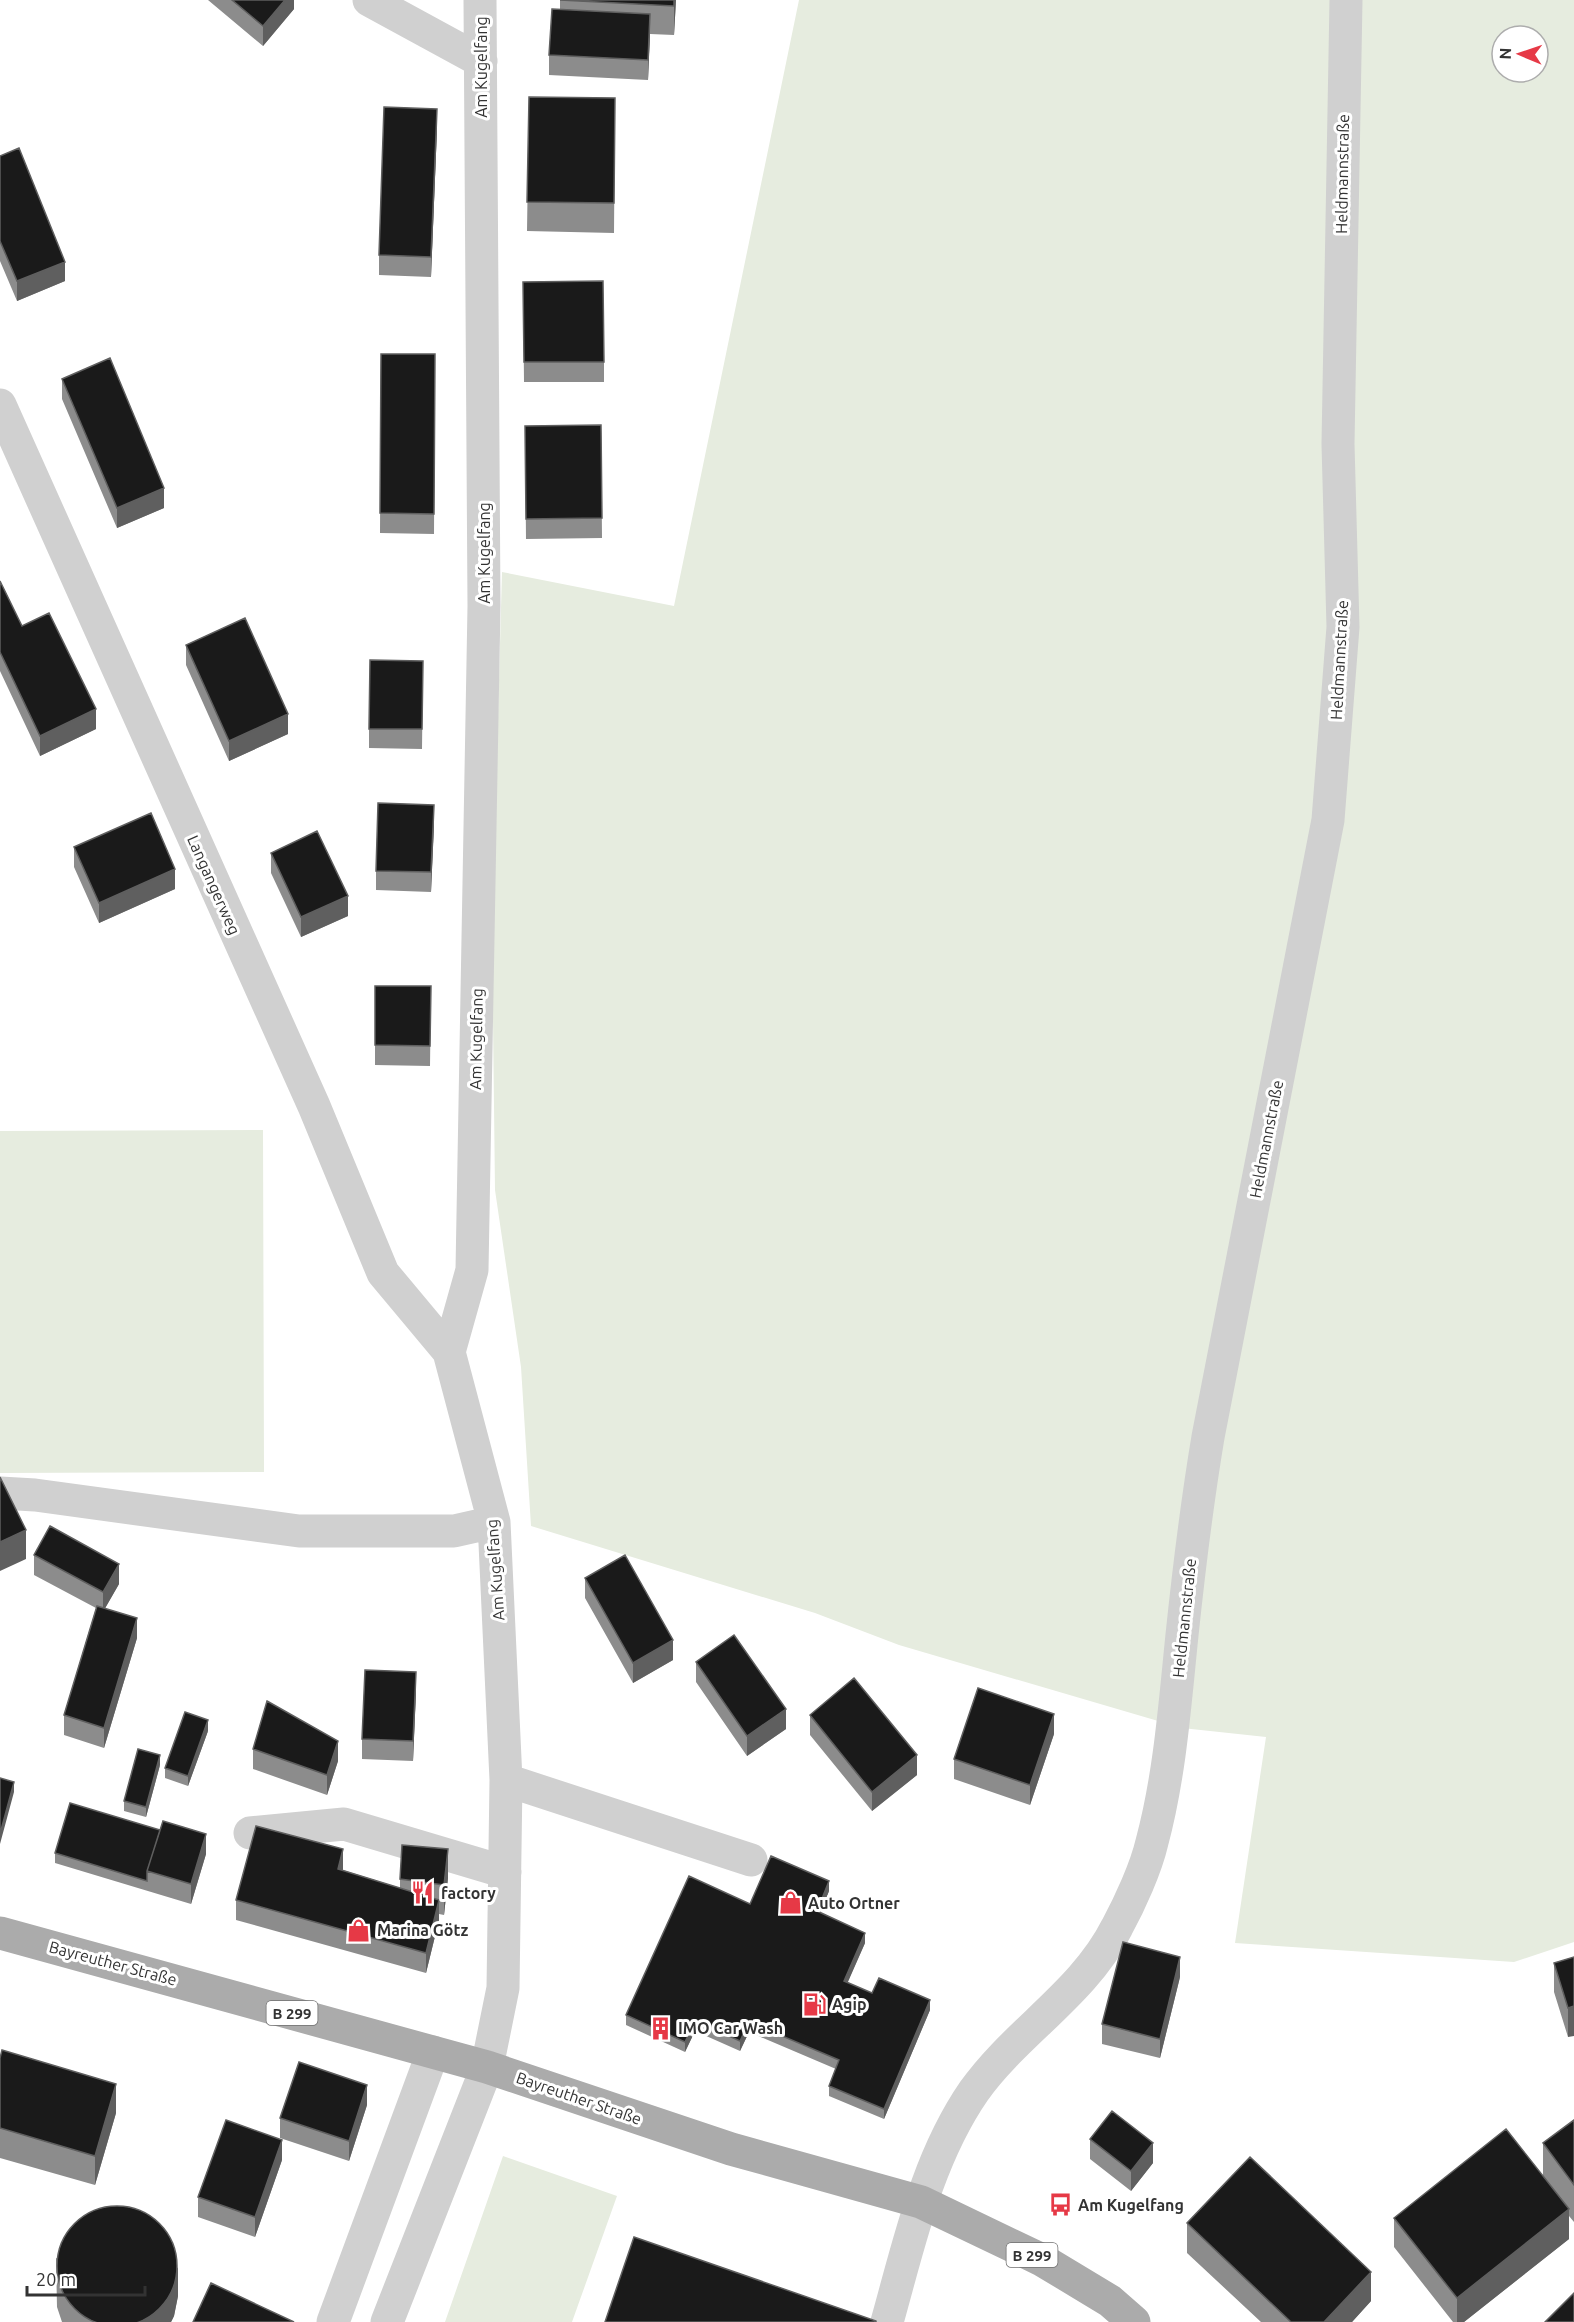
<svg xmlns="http://www.w3.org/2000/svg" width="1574" height="2322" viewBox="0 0 1574 2322" font-family="Ubuntu,sans-serif">
<style>
.green{fill:#e6ecdf;fill-rule:evenodd}
.lines{fill:none;stroke-linecap:round;stroke-linejoin:round}
.minor{stroke:#d0d0d0;stroke-width:33}
.major{stroke:#ababab;stroke-width:33}
.wall{fill:#8c8c8c}
.shaded-wall{fill:#5f5f5f}
.building{fill:#1a1a1a;stroke:#5f5f5f;stroke-width:1.5}
.labels{text-anchor:middle;dominant-baseline:central;stroke-width:6;stroke-linejoin:round;paint-order:stroke}
.shield{fill:#fff;stroke:#707070;stroke-width:1.5}
.shield-label{font-size:15px;font-weight:bold;fill:#333}
.street-label{font-size:16px;fill:#333;stroke:#fff}
.poi-label{font-size:16px;font-weight:bold;fill:#333;stroke:#fff;text-anchor:start}
</style>
<rect width="100%" height="100%" fill="#fff"/>
<path class="green" d="M799 0H1574V1942L1514 1962 1235 1943 1266 1737 1182 1728 899 1645 815 1613 531 1526 521 1367 495 1190 492 934 502 572 674 606ZM1502 36H1538V72H1502Z
M263 1130 264 1472 0 1473V1131Z
M503 2156 617 2196 572 2322H445Z"/>
<g class="lines">
<path class="minor" d="M369 0 481 61
M0 405 314 1106 383 1273 449 1352
M0 1493 35 1495 299 1531H454L494 1522
M506 1780 751 1860
M250 1833 344 1824 505 1872
M333 2322 433 2052
M387 2322 487 2067 503 1988 506 1780 494 1522 449 1352 472 1270 484 606 480 0
M887 2322C909 2244 927 2159 974 2091 1016 2032 1084 1993 1117 1927 1130 1903 1146 1868 1152 1842 1170 1775 1175 1703 1182 1635 1189 1568 1197 1503 1208 1437L1328 820 1343 627 1338 444 1346 0"/>
<path class="major" d="M0 1933 487 2067 731 2149 921 2202 1042 2260 1110 2301 1134 2322"/>
</g>
<path class="wall" d="M208 0H294V9L263 46Z
M560 0H676L674 35 650 34 648 80 549 75V55L560 10Z
M529 97 615 98 614 233 527 231Z
M437 129 431 277 379 275V255Z
M0 156 65 281 17 301 0 261Z
M523 282 604 362V382H524Z
M381 354H435L434 534 380 533Z
M62 379 164 508 117 528 62 399Z
M601 425 602 538 526 539 525 426Z
M0 581 22 626 96 729 40 756 0 671Z
M186 645 288 734 229 761 186 665Z
M423 661 422 749 369 748V729Z
M434 825 431 892 376 890V871Z
M74 847 175 889 99 923 74 867Z
M271 853 348 916 301 937 271 873Z
M375 986H431L430 1066 375 1065Z
M34 1555 119 1584 105 1608 137 1638 104 1748 64 1735V1715L96 1608 34 1575Z
M585 1578 673 1660 633 1683 585 1598Z
M696 1662 786 1729 747 1756 696 1682Z
M416 1692 413 1761 362 1759V1739Z
M810 1715 917 1775 872 1811 810 1735Z
M208 1731 188 1786 165 1778V1768Z
M1054 1734 1030 1805 954 1779V1759Z
M253 1749 338 1761 327 1795 253 1769Z
M160 1765 146 1817 124 1811V1801Z
M55 1853 206 1854 191 1904 55 1863Z
M343 1869V1870L400 1888V1879L448 1878 444 1915 439 1914V1920L426 1973 236 1920V1900Z
M829 1891 820 1913 865 1943 847 1983 872 1993 930 2010 884 2119 829 2096V2086L836 2069 749 2032 740 2051 695 2031 685 2052 626 2025V2015L750 1904Z
M1574 1957 1568 2037 1554 1992V1963Z
M1180 1977 1160 2058 1102 2044V2024Z
M0 2058 116 2113 95 2185 0 2158Z
M367 2105 349 2161 280 2138V2118Z
M1574 2120V2222L1569 2216V2239L1464 2322H1453L1394 2247V2218L1543 2176V2143Z
M1090 2139 1153 2163 1131 2191 1090 2159Z
M282 2160 255 2237 198 2217V2197Z
M1187 2223 1371 2301 1352 2322H1261L1187 2253Z
M56 2258 178 2296 174 2316 171 2322H62L57 2307Z"/>
<path class="shaded-wall" d="M285 0H294V9L263 46V26Z
M674 0H676L674 35Z
M650 14V34L648 80V60Z
M437 109V129L431 277V257Z
M65 262V281L17 301V281Z
M164 488V508L117 528V508Z
M96 709V729L40 756V736Z
M288 714V734L229 761V741Z
M434 805V825L431 892V872Z
M175 869V889L99 923V903Z
M348 896V916L301 937V917Z
M26 1530V1559L0 1571V1542Z
M119 1564V1584L103 1612V1592Z
M137 1618V1638L104 1748V1728Z
M673 1640V1660L633 1683V1663Z
M416 1672V1692L413 1761V1741Z
M786 1709V1729L747 1756V1736Z
M1054 1714V1734L1030 1805V1785Z
M208 1720V1731L188 1786V1776Z
M338 1741V1761L327 1795V1775Z
M160 1755V1765L146 1817V1807Z
M917 1755V1775L872 1811V1792Z
M14 1782V1792L0 1844V1834Z
M206 1834V1854L191 1904V1884Z
M343 1849V1869L338 1888V1869Z
M448 1849V1878L444 1915V1885Z
M829 1881V1891L817 1922V1911Z
M439 1900V1920L426 1973V1953Z
M865 1933V1943L844 1991V1981Z
M1180 1957V1977L1160 2058V2039Z
M930 2000V2010L884 2119V2109Z
M1574 2006V2036L1568 2037V2008Z
M695 2021V2031L685 2052V2042Z
M749 2022V2032L740 2051V2041Z
M116 2084V2113L95 2185V2156Z
M367 2085V2105L349 2161V2141Z
M282 2140V2160L255 2237V2217Z
M1153 2143V2163L1131 2191V2171Z
M1569 2209V2239L1464 2322H1457V2298Z
M178 2267V2296L174 2316 171 2322H140Z
M1371 2272V2301L1352 2322H1324Z"/>
<path class="building" d="M232 0H285L263 26Z
M560 0H674V6Z
M552 9 650 14 648 60 549 55Z
M529 97 615 98 614 203 527 202Z
M384 107 437 109 431 257 379 255Z
M19 148 65 262 17 281 0 241V156Z
M603 281 604 362H524L523 282Z
M381 354H435L434 514 380 513Z
M110 358 164 488 117 508 62 379Z
M601 425 602 518 526 519 525 426Z
M0 581 22 626 49 613 96 709 40 736 0 652Z
M245 618 288 714 229 741 186 645Z
M370 660 423 661 422 729H369Z
M378 803 434 805 431 872 376 871Z
M151 813 175 869 99 903 74 847Z
M317 831 348 896 301 917 271 853Z
M375 986H431L430 1046 375 1045Z
M0 1477 26 1530 0 1542Z
M50 1526 119 1564 103 1592 34 1555Z
M625 1555 673 1640 633 1663 585 1578Z
M97 1606 137 1618 104 1728 64 1715Z
M734 1635 786 1709 747 1736 696 1662Z
M365 1670 416 1672 413 1741 362 1739Z
M854 1678 917 1755 872 1792 810 1715Z
M978 1688 1054 1714 1030 1785 954 1759Z
M267 1701 338 1741 327 1775 253 1749Z
M185 1712 208 1720 188 1776 165 1768Z
M138 1749 160 1755 146 1807 124 1801Z
M0 1778 14 1782 0 1834Z
M70 1803 160 1830 147 1871V1881L55 1853Z
M163 1821 206 1834 191 1884 147 1871Z
M256 1826 343 1849 338 1869 439 1900 426 1953 236 1900Z
M402 1845 448 1849 444 1885 400 1879Z
M771 1856 829 1881 817 1911 865 1933 844 1981 872 1993 879 1978 930 2000 884 2109 829 2086 839 2060 749 2022 740 2041 695 2021 685 2042 626 2015 689 1876 750 1904Z
M1123 1942 1180 1957 1160 2039 1102 2024Z
M1574 1957V2006L1568 2008 1554 1963Z
M2 2050 116 2084 95 2156 0 2128V2058Z
M299 2062 367 2085 349 2141 280 2118Z
M1112 2111 1153 2143 1131 2171 1090 2139Z
M226 2120 282 2140 255 2217 198 2197Z
M1574 2120V2185L1543 2143Z
M1506 2129 1569 2209 1457 2298 1394 2218Z
M1250 2157 1371 2272 1324 2322H1291L1187 2223Z
M57 2266a60 60 0 1 1 120 0a60 60 0 1 1-120 0Z
M634 2237 876 2321V2322H605Z
M211 2283 294 2322H193Z
M1574 2293V2322H1545Z"/>
<defs>
<symbol id="restaurant-bare" viewBox="-9 -9 18 18"><path d="M-5-6h1v4h1v-4h1v4h1v-4h1v5L-1.5 .5V6h-2V.5L-5-1ZM5-6V6H3V1.5H1.5Q1.5-4 5-6Z" fill="#e63946" stroke="#fff" stroke-width="2.5" paint-order="stroke"/></symbol>
<symbol id="shop-bare" viewBox="-9 -9 18 18"><path d="M-5-2.5h2.3a2.7 3.5 0 0 1 5.4 0H5L5.5 6h-11ZM-1.5-2.5h3a1.5 2.3 0 0 0-3 0Z" fill="#e63946" stroke="#fff" stroke-width="2.5" paint-order="stroke"/></symbol>
<symbol id="fuel-bare" viewBox="-9 -9 18 18"><path d="M-5.5-6h7V0h2V4h1.3V-2.5L3-4.5l.8-.8L6-3V5H2.5V1h-1V6h-7ZM-4.2-4.7v3.2H.2V-4.7Z" fill="#e63946" stroke="#fff" stroke-width="2.5" paint-order="stroke"/></symbol>
<symbol id="building-bare" viewBox="-9 -9 18 18"><path d="M-4-6H4V6H1V3H-1V6H-4ZM-2.5-4.3h1.7v1.8h-1.7ZM.8-4.3h1.7v1.8H.8ZM-2.5-1h1.7V.8h-1.7ZM.8-1h1.7V.8H.8Z" fill="#e63946" stroke="#fff" stroke-width="2.5" paint-order="stroke"/></symbol>
<symbol id="bus-bare" viewBox="-9 -9 18 18"><path d="M-5-6H5V4H4V6H2V4H-2V6H-4V4H-5ZM-3.5-4V0h7V-4ZM-3.5 1.2v1.5H-2V1.2ZM2 1.2v1.5H3.5V1.2Z" fill="#e63946" stroke="#fff" stroke-width="2.5" paint-order="stroke"/></symbol>
</defs>
<g fill-rule="evenodd">
<use href="#restaurant-bare" x="406" y="1876" width="33" height="33"/>
<use href="#shop-bare" x="774" y="1886" width="33" height="33"/>
<use href="#shop-bare" x="342" y="1914" width="33" height="33"/>
<use href="#fuel-bare" x="798" y="1988" width="33" height="33"/>
<use href="#building-bare" x="644" y="2012" width="33" height="33"/>
<use href="#bus-bare" x="1044" y="2188" width="33" height="33"/>
</g>
<g class="labels">
<g class="shield">
<rect x="266.5" y="2001" width="51" height="24" rx="4.5"/>
<rect x="1006.5" y="2243" width="51" height="24" rx="4.5"/>
</g>
<g class="shield-label">
<text x="292" y="2013">B 299</text>
<text x="1032" y="2255">B 299</text>
</g>
<g class="street-label">
<text transform="translate(481 67) rotate(-90)">Am Kugelfang</text>
<text transform="translate(1342 174) rotate(-89)">Heldmannstraße</text>
<text transform="translate(484 553) rotate(-90)">Am Kugelfang</text>
<text transform="translate(1339 660) rotate(-87)">Heldmannstraße</text>
<text transform="translate(214 885) rotate(66)">Langangerweg</text>
<text transform="translate(476 1039) rotate(-89)">Am Kugelfang</text>
<text transform="translate(1266 1139) rotate(-79)">Heldmannstraße</text>
<text transform="translate(495 1570) rotate(-94)">Am Kugelfang</text>
<text transform="translate(1184 1618) rotate(-84)">Heldmannstraße</text>
<text transform="translate(113 1963) rotate(15)">Bayreuther Straße</text>
<text transform="translate(579 2098) rotate(19)">Bayreuther Straße</text>
</g>
<g class="poi-label">
<text x="441" y="1893">factory</text>
<text x="808" y="1903">Auto Ortner</text>
<text x="377" y="1930">Marina Götz</text>
<text x="832" y="2004">Agip</text>
<text x="678" y="2028">IMO Car Wash</text>
<text x="1078" y="2205">Am Kugelfang</text>
</g>
</g>
<g transform="translate(1520 54) rotate(272)"><circle r="28" fill="#ffffff" stroke="#adadad" stroke-width="1.5"/>
<path d="M0-4.5L10 22L0 15L-10 22Z" fill="#e63946"/>
<text y="-9" font-size="16" font-weight="bold" text-anchor="middle" fill="#333333">N</text>
</g>
<path d="M27 2286v9h118v-9" fill="none" stroke="#333333" stroke-width="3"/>
<text x="36" y="2286" font-size="18" fill="#333333" stroke="#ffffff" stroke-width="4.5" paint-order="stroke">20 m</text>
</svg>
